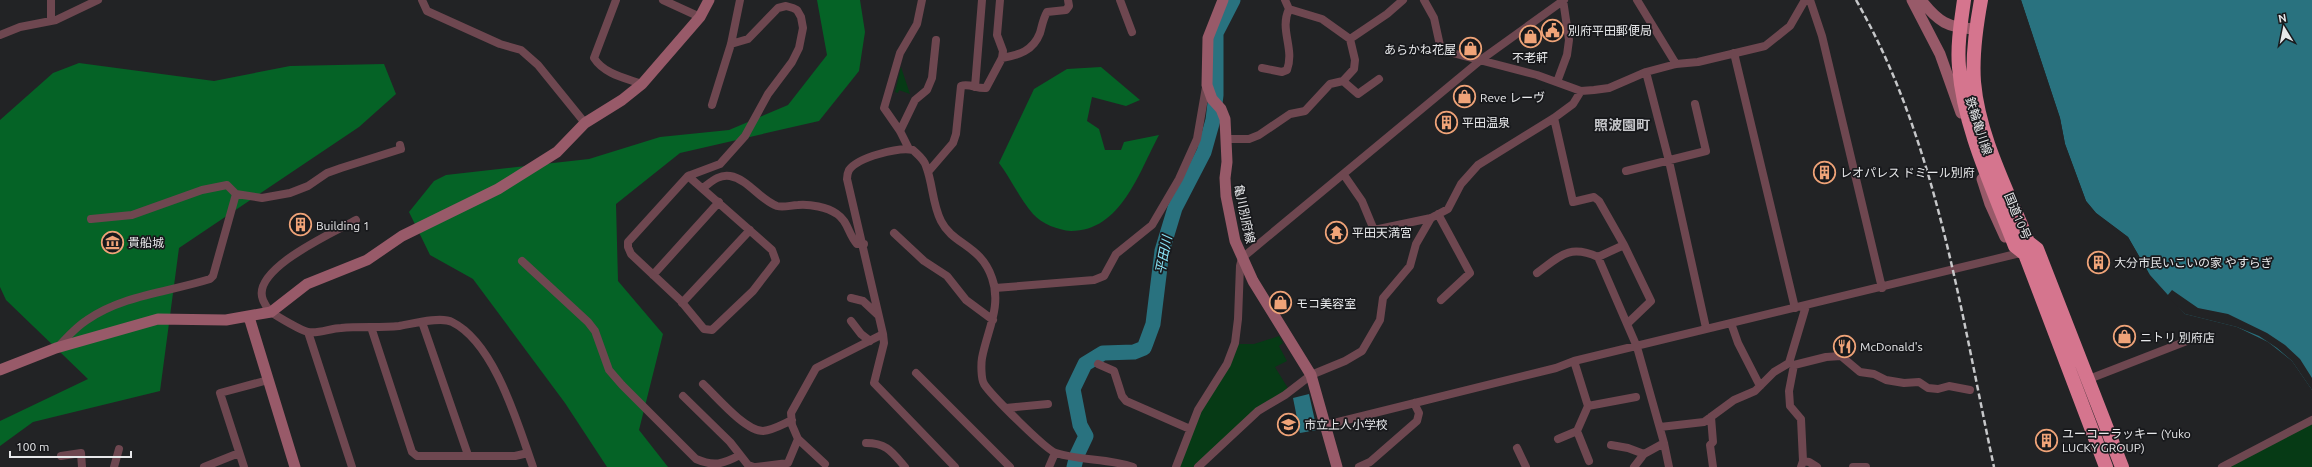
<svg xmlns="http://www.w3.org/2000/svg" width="2312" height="467" viewBox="0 0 2312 467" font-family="Ubuntu,'Noto Sans JP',sans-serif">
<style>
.green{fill:#063a15}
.forest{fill:#056326}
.water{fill:#29727f}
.pier{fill:#222325}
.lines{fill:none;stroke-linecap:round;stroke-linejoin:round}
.river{stroke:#29727f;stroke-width:15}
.street{stroke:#6e4750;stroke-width:8}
.secondary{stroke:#985a69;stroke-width:11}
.highway{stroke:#d5758e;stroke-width:14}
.rail{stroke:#c6c7c9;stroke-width:2.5;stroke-dasharray:6 3;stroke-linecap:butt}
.labels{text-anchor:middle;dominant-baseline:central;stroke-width:3.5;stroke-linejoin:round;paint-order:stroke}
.poi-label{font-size:12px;fill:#e7e8ea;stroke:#18191c;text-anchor:start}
.street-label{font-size:12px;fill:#e7e8ea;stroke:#18191c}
.water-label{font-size:13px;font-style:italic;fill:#8be7fa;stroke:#18191c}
.quarter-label{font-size:14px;font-weight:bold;fill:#c5c6c9;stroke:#18191c}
</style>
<rect width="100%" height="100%" fill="#222325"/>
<path class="green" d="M901 67 910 94 899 90 898 93 895 92Z
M1279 336 1283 343 1279 346 1287 361 1275 367 1289 390 1238 426 1193 467H1179L1200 411 1221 380 1239 344H1254Z
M2312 420V467H2227Z"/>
<path class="forest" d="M817 0H860L865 32 859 71 819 121 680 153 616 204 618 281 663 334 639 430 668 467H607L565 403 473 279 430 255 409 212 434 181 446 175 589 159 660 137 729 130 788 105 827 55Z
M79 63 214 81 290 66 384 64 396 94 359 127 179 248 160 391 33 422 0 446V421L88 379 6 300 0 287V120L53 73Z
M1101 67 1140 100 1126 106 1092 97 1087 121 1099 129 1105 150H1121L1124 142 1159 135C1139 172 1121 231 1071 231 1058 230 1042 224 1033 214 1020 199 1011 179 999 163L1034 89 1067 69Z"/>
<path class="water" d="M2021 0H2312V390L2292 361 2268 342 2237 327 2185 314 2150 275 2128 237 2096 213 2086 201 2065 144 2060 118Z
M1309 394 1317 430 1300 433 1293 398Z"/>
<path class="pier" d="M2019 0H2021L2060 118 2065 144 2086 201 2096 213 2128 237 2148 272H2146L2126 239 2095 214 2084 202 2063 144 2058 119Z
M2172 290 2198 308 2228 314 2267 333 2285 345 2300 359 2312 378V390L2292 361 2277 348 2259 336 2237 327 2185 314 2167 296Z"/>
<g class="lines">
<path class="river" d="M1074 467 1077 455 1086 436 1080 425 1073 389 1085 364 1103 353 1134 352 1144 348 1146 343 1153 324 1162 251 1175 208 1204 152 1213 120 1216 95V33L1233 0"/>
<path class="street" d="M51 0V21
M422 0 427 11 500 44 521 50 538 65 585 123
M616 0 594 58C604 74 625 78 642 84
M663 0 700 17
M1120 0 1132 32
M1285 0 1289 9 1322 19 1350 39 1387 14 1403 0
M1424 0 1434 18 1441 50 1537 75 1581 91 1594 90 1609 88 1646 72 1676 64 1698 62 1765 46 1790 26 1805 0
M1637 0 1676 64
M1810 0 1822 36 1882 288
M0 35 20 27 56 20 98 0
M1734 53 1795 308
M1002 58C1019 55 1033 51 1040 33 1042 26 1043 19 1047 12L1066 10 1069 6 1068 0
M1262 68 1282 72 1287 70C1295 48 1279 30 1289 9
M1646 72 1669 161 1706 328
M1343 81 1358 94 1379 79
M1557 82 1567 55 1569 40 1563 0
M975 87 982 0
M712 105 731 44 740 0
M1554 118 1573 202 1594 197 1599 201 1624 245 1651 301 1628 323
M900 131 915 100 927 90 932 78 936 40
M1226 139H1249L1259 135 1290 114 1305 111 1330 84 1343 81 1354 69 1355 60 1350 39
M909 149 900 131 884 108 900 53 917 24 922 0
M1626 171 1706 151 1695 104
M928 172 953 143 956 134 961 86C969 83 977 89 986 88L1002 58 1003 51 997 35 1000 0
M1344 175 1362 201 1374 230 1431 218 1448 209 1461 184 1478 165 1554 118 1573 104 1581 91
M688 176 772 250 776 261 753 291 712 330 704 329 680 300 631 254 628 247V242L688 176 720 164 745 136 768 94 792 62 799 48 803 28 801 17 797 10 793 8 786 6 778 8 748 39 731 44
M703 188C711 182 719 174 730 176 748 179 760 200 777 206 784 208 791 205 798 205 810 204 827 207 837 214 848 221 848 234 857 244H864
M236 194 262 198 290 193 308 186 327 173 341 168 401 149 400 145
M1438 214 1470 273 1441 300
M356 220C335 232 250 269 263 300 265 304 267 309 271 312 278 317 302 331 308 332 319 334 331 328 341 328 360 326 380 328 399 326 411 324 441 316 452 322 495 343 518 425 533 467
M894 233 924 261 947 276 966 300 993 320
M1598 257 1624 245
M522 261 588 322 595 331 609 370 622 385 696 459C714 467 723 464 740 455
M1537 273C1560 256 1569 244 1598 257L1637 347 1664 443 1669 467
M653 275 719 202
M995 288 1094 280 1104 276 1116 254 1152 225 1179 179 1197 139 1206 87
M851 298 863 301 878 315
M682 303 750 230
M851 321 861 334 870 341
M422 322 468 455
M1731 323 1738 343 1760 386
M371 327 412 452 417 456H515L528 453
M308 332 352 467
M58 347C67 337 76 327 87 320 123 295 169 292 210 279L213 276 236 194 227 185 202 190 132 215 91 219
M1574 361 1588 406 1577 431 1589 461
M1098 364 1114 371 1122 396 1126 401 1190 429
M1794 365 1826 357 1841 356 1860 372 1874 374 1886 380 1904 383 1919 382 1928 388 1938 389 1949 386 1970 390
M916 373 1010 467
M2089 379 2192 339
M703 384C716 396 745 431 763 431 773 430 783 424 792 420
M683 396 730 442 748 465 754 467
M1588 406 1636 397
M1006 408 1048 404
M1711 417 1713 442 1710 445 1713 467
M1326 425 1556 368 1574 361 2016 254H2023
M1660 427 1704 422 1734 400 1755 391 1774 372 1789 363
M1558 439 1577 431
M866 443C887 443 892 452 905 467
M1611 445 1628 448 1644 454
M1517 448 1526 467
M61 456 81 453 82 467
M1803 461 1809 462 1817 467
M825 464 798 439 792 425 791 413 816 368 883 334
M114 467 119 449
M204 467 239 453
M244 467 220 393 268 380
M756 467 788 463 798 439
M955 467 874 383 884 343 883 334 847 179C847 176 848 172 849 170 858 157 899 147 913 150 918 155 924 159 926 166 933 184 932 203 941 221 953 245 981 245 992 278 1002 306 987 331 982 358 981 364 981 379 984 384 991 395 1046 450 1056 453 1081 461 1108 458 1133 467
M1049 467 1055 453
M1176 467 1198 410 1227 364 1235 343 1238 319 1240 266 1242 258 1482 59 1564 0
M1198 467 1258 411 1285 395 1311 375 1345 361 1362 351 1380 320 1383 298 1410 266 1416 244 1431 218
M1359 467 1370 462 1417 421 1419 413 1414 403
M1634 467 1644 454 1664 443
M1801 467 1803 461 1801 419 1790 406 1789 391 1794 365 1789 363 1806 306
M1853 467H1866
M2222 467 2312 420"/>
<path class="secondary" d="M1223 0 1208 38 1207 85 1212 99 1221 109 1225 119 1227 162 1225 178 1226 196 1235 241 1253 281 1311 375 1337 467
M1912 0 1940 54 1961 113
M1921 0C1938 22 1948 28 1976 29
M1982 179 1990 204 2005 237
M249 317 295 467
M0 370 56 348 158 319 226 320 271 312 307 284 367 260 402 236 498 189 557 152 585 123 622 100 642 84 700 17 709 0"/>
<path class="highway" d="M1964 0C1961 22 1957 45 1959 67 1964 129 1993 188 2015 246L2025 254 2106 467
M1981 0C1976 27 1972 55 1974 82 1979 138 2008 191 2028 242L2037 249 2122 467"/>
<path class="rail" d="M1856 0C1937 141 1960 310 1994 467"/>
</g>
<defs>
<symbol id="civic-ring" viewBox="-11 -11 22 22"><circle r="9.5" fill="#18191c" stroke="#efa378" stroke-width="1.5"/><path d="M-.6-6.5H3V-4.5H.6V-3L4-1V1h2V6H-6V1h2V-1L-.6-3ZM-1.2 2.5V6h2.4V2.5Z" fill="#efa378"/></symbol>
<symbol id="shop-ring" viewBox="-11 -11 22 22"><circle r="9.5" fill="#18191c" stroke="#efa378" stroke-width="1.5"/><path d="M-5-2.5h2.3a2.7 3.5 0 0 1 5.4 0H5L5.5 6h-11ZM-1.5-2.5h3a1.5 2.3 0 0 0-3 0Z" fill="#efa378"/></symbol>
<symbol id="building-ring" viewBox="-11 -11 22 22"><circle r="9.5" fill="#18191c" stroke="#efa378" stroke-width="1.5"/><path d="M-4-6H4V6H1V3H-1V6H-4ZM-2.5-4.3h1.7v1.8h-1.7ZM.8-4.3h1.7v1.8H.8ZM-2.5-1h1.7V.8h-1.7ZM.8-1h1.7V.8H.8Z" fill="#efa378"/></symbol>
<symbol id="temple-ring" viewBox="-11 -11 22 22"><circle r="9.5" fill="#18191c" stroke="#efa378" stroke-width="1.5"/><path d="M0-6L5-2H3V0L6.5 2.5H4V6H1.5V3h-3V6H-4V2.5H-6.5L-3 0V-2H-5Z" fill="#efa378"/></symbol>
<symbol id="museum-ring" viewBox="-11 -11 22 22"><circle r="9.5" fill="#18191c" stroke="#efa378" stroke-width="1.5"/><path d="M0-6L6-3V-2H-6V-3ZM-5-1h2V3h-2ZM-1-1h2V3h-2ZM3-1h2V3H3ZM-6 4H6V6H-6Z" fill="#efa378"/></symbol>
<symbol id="restaurant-ring" viewBox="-11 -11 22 22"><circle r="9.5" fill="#18191c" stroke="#efa378" stroke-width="1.5"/><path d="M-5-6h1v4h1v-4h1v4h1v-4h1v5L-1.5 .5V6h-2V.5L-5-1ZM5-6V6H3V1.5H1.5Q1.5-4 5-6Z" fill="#efa378"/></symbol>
<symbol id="school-ring" viewBox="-11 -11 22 22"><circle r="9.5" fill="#18191c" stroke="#efa378" stroke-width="1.5"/><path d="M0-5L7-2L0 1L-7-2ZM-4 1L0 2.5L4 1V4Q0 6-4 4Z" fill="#efa378"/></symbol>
</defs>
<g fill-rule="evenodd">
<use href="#civic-ring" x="1540" y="18" width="25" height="25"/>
<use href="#shop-ring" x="1518" y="24" width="25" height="25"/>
<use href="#shop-ring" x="1458" y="36" width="25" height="25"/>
<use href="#shop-ring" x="1452" y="84" width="25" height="25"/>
<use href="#building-ring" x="1434" y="110" width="25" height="25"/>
<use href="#building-ring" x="1812" y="160" width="25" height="25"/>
<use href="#building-ring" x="288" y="212" width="25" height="25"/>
<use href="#temple-ring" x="1324" y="220" width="25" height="25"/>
<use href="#museum-ring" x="100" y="230" width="25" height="25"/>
<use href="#building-ring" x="2086" y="250" width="25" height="25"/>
<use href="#shop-ring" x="1268" y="290" width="25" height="25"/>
<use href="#shop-ring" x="2112" y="324" width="25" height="25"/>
<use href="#restaurant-ring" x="1832" y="334" width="25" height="25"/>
<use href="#school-ring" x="1276" y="412" width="25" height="25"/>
<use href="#building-ring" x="2034" y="428" width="25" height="25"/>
</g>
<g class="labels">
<g class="poi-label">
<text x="1568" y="30">別府平田郵便局</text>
<text x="1456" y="49" text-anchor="end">あらかね花屋</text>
<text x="1530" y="57" text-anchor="middle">不老軒</text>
<text x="1480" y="97">Reve レーヴ</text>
<text x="1462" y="122">平田温泉</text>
<text x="1840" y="172">レオパレス ドミール別府</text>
<text x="316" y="225">Building 1</text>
<text x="1352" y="232">平田天満宮</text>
<text x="128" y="242">貴船城</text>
<text x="2114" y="262">大分市民いこいの家 やすらぎ</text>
<text x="1296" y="303">モコ美容室</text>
<text x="2140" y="337">ニトリ 別府店</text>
<text x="1860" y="346">McDonald's</text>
<text x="1304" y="424">市立上人小学校</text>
<text x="2062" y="433">ユーコーラッキー (Yuko<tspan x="2062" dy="14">LUCKY GROUP)</tspan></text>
</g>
<g class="street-label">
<text transform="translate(1979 126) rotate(72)">鉄輪亀川線</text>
<text transform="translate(1245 214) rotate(78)">亀川別府線</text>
<text transform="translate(2018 216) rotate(67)">国道10号</text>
</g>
<g class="water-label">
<text transform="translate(1163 255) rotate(-79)">平田川</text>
</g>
<g class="quarter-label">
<text x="1622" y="125">照波園町</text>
</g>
</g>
<g transform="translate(2284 28) rotate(350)" stroke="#18191c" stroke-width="3" paint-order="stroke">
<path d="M0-3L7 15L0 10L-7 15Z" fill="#e7e8ea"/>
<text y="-6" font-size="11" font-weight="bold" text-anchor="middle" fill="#e7e8ea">N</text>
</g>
<path d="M10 451v6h121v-6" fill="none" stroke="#e7e8ea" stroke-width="2"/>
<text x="16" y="451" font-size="12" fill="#e7e8ea" stroke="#18191c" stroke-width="3" paint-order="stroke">100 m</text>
</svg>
